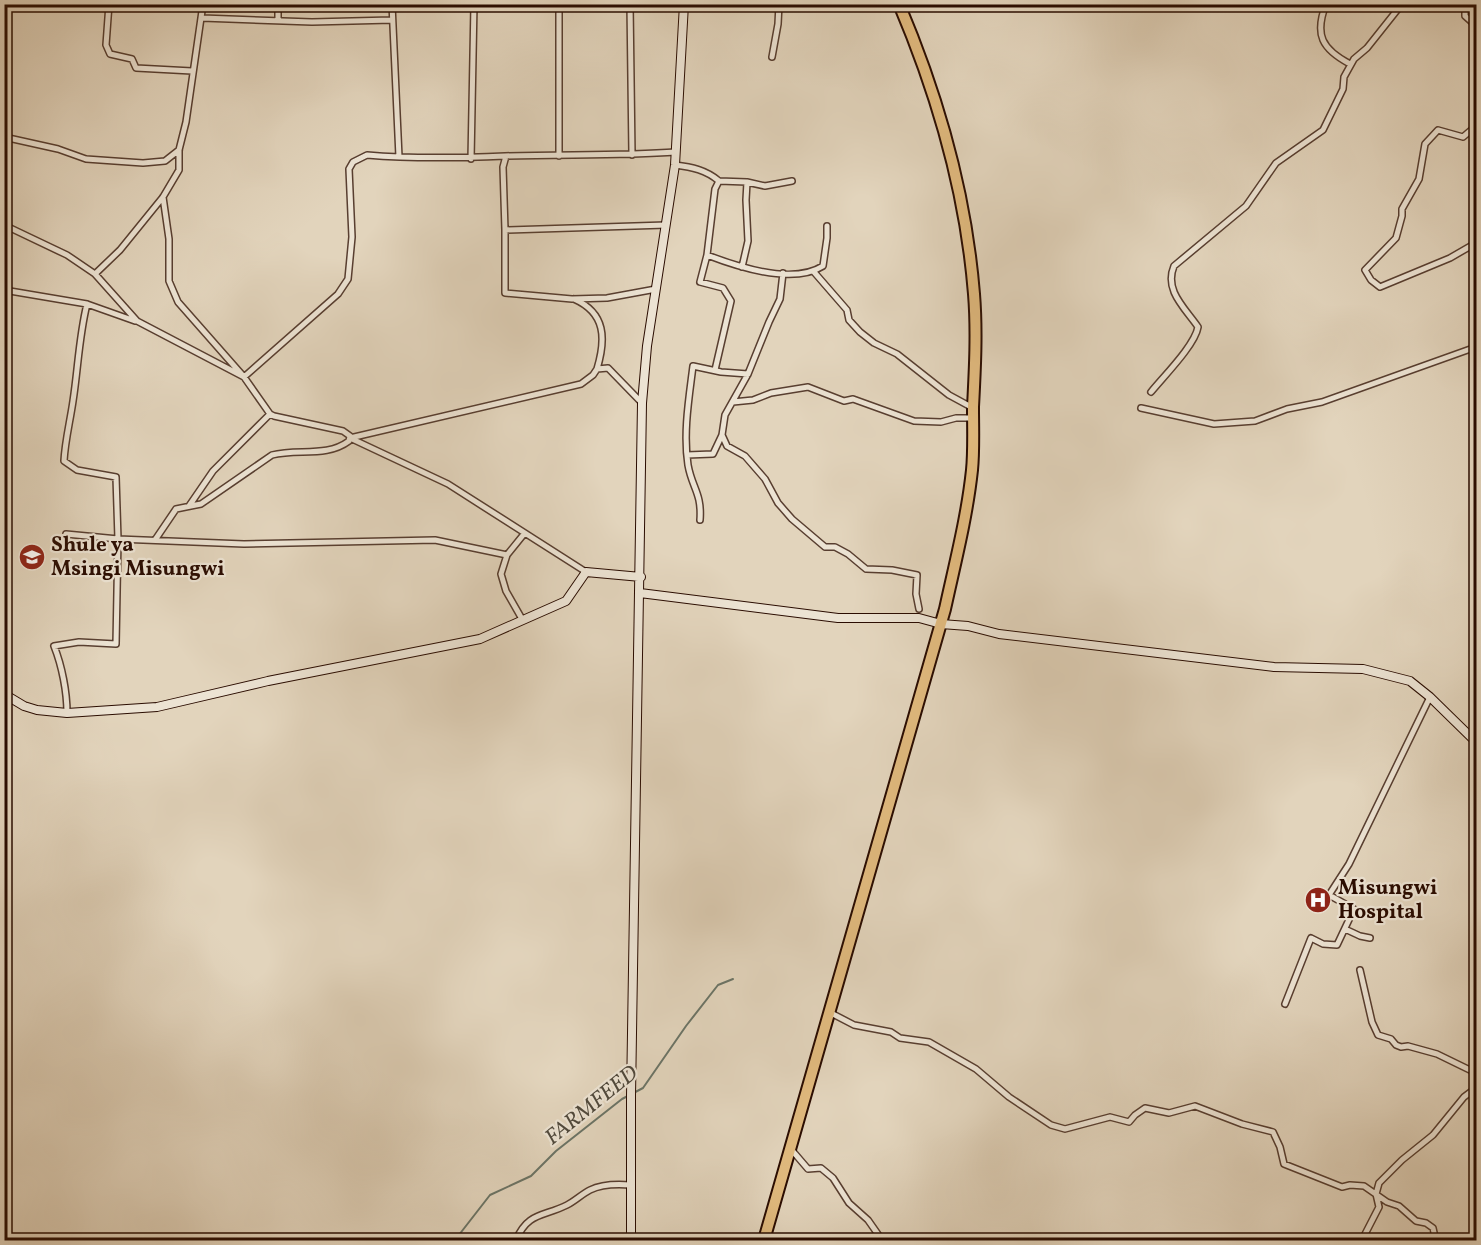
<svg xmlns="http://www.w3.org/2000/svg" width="1481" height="1245" viewBox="0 0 1481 1245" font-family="Vollkorn,serif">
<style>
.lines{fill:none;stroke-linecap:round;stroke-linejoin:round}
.stream{stroke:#6b7466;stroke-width:2}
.street-casing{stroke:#583e30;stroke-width:8}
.secondary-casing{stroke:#2a0c01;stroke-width:10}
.highway-casing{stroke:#2a0c01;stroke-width:14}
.street{stroke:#ece3d3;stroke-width:5}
.secondary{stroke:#ece3d3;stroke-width:8}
.highway{stroke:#e1ba7e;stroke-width:10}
.labels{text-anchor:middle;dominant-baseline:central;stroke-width:4.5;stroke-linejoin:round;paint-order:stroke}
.poi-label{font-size:21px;font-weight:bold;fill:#2a0c01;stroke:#ece3d3;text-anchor:start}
.water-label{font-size:22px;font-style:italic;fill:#50493c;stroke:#ece3d3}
</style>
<rect width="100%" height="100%" fill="#e2d4bc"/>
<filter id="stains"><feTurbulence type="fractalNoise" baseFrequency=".00333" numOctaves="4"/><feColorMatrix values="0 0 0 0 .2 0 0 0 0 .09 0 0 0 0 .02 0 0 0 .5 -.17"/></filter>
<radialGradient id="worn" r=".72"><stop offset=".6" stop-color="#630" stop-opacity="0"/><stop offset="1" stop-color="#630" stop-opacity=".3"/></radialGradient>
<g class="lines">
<path class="stream" d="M455 1240 490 1195 531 1176 556 1151 622 1099 643 1088 686 1026 718 985 733 979"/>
<defs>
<path id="street" d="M109 4 106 45 110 54 132 59 136 68 192 71
M278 4V21
M392 4 399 157
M630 4 632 155
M1326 4C1314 35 1322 49 1350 64
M1451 4 1461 8 1476 5
M1465 8V16L1474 24 1476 42
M202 18 312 22 392 20
M772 57 778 24 779 4
M1476 126 1463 137 1438 130 1425 144 1419 179 1402 209V216L1396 238 1365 270 1371 280 1380 287 1450 258 1476 243
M4 137 58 149 86 159 143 163 165 161 179 150
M506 156 503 167 505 230 666 225
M559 156V4
M471 159 474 4
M675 165C692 167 706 170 719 181L747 182 765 186 792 181
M163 197 169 239V281L178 302 244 377 338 294 348 279 352 237 349 169 353 162 367 155C414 159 459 158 505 156 562 154 619 156 676 152
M4 225 67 255 95 274 137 321 244 377 270 414 274 416 343 431 350 436 349 441C326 458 298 448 272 455L201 504 176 509 155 540
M505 230V293L572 299 607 298 656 289
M707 255C738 267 793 285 823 266L827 238V226
M742 267 748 241 746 200 747 182
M814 272 847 310 849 320 860 332 874 343 897 354 949 395 973 408
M95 274 120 250 163 197 179 170V150L186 122 203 4
M4 290 87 304 135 321
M574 299C606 313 606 339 597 369
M715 370 731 301 723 288 700 282 707 255 715 189 719 181
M1151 392C1164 376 1195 345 1198 327 1184 307 1164 290 1174 266L1246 206 1276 163 1323 130 1343 89 1344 77 1354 59 1367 48 1402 4
M733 402 753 400 771 393 808 387 844 401 853 399 914 421 941 422 956 418H973
M1141 408 1214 424 1255 421 1287 409 1322 402 1476 347
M722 435 727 446 745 456 765 479 778 503 792 519 825 547H835L848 554 866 569 892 570 917 575 916 594 919 609
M350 438 581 384 593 375 597 369 608 368 642 403
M350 438 448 484 586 572
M687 455 713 454 722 435 725 415 748 374 769 322 780 299 783 273
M189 506 213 471 270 414
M700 520C702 493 692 488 688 465 683 433 689 398 693 366L721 372 748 374
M66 534 118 539 244 544 435 540 507 555 524 534
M507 555 501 574 506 591 522 619
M67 713C67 692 62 666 54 646L79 642 116 644 118 539 116 477 77 470 64 461C65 441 70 422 73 401 78 369 79 336 87 304
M1345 929 1360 936 1370 938
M1360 970 1372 1022 1378 1035 1391 1039 1396 1045 1401 1047 1408 1046 1437 1054 1476 1073
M1285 1004 1311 938 1323 944 1337 945 1354 909 1329 895 1349 864 1430 697
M829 1012 854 1025 891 1032 900 1038 929 1042 976 1069 1009 1097 1051 1125 1065 1129 1110 1117 1129 1122 1135 1115 1145 1108 1169 1113 1195 1106 1242 1124 1273 1132 1280 1147 1284 1164 1342 1187 1350 1185 1364 1186 1387 1202 1399 1206 1416 1221 1426 1223 1433 1228 1435 1237 1441 1240
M790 1148 808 1169 821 1168 833 1178 849 1203 868 1220 882 1240
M516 1240C528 1212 543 1217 567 1205 575 1201 582 1194 590 1190 602 1184 619 1184 631 1185
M1362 1240 1379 1207 1376 1194 1379 1183 1402 1160 1433 1135 1464 1097 1476 1088"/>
<path id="secondary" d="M640 593 838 618H919L941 624 968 626 999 634 1274 667 1363 669 1410 681 1430 697 1476 742
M4 694 24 706 37 710 67 713 157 707 268 681 480 639 566 601 586 572 641 577
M631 1240V1096L642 403 647 346 675 165 684 4"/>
<path id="highway" d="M764 1240 945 609C955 563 967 517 972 470 974 450 973 428 973 407 975 369 977 331 974 294 966 194 938 96 899 4"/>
</defs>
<use href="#street" class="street-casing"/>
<use href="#secondary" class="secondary-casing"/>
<use href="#highway" class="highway-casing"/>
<use href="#street" class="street"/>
<use href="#secondary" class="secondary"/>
<use href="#highway" class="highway"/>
</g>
<defs>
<symbol id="school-disc" viewBox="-11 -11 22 22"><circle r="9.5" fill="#8f2418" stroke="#ece3d3"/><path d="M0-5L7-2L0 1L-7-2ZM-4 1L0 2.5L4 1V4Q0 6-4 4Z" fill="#fff"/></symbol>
<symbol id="hospital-disc" viewBox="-11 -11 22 22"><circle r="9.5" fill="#8f2418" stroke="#ece3d3"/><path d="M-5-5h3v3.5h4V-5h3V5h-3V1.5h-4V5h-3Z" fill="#fff"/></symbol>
</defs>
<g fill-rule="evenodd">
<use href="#school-disc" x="17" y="542" width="30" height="30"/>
<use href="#hospital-disc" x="1303" y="885" width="30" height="30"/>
</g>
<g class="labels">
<g class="poi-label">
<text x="51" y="545">Shule ya<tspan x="51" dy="24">Msingi Misungwi</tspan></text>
<text x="1338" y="888">Misungwi<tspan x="1338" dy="24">Hospital</tspan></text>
</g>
<g class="water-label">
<text transform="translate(592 1106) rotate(-39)">FARMFEED</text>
</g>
</g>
<rect width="1481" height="1245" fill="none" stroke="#e2d4bc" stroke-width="24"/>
<rect x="6" y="6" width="1469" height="1233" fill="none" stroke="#2a0c01" stroke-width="3"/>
<rect x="12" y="12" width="1457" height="1221" fill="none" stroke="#2a0c01" stroke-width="1.5"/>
<rect width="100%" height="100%" filter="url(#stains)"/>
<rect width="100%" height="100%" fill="url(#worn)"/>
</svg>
